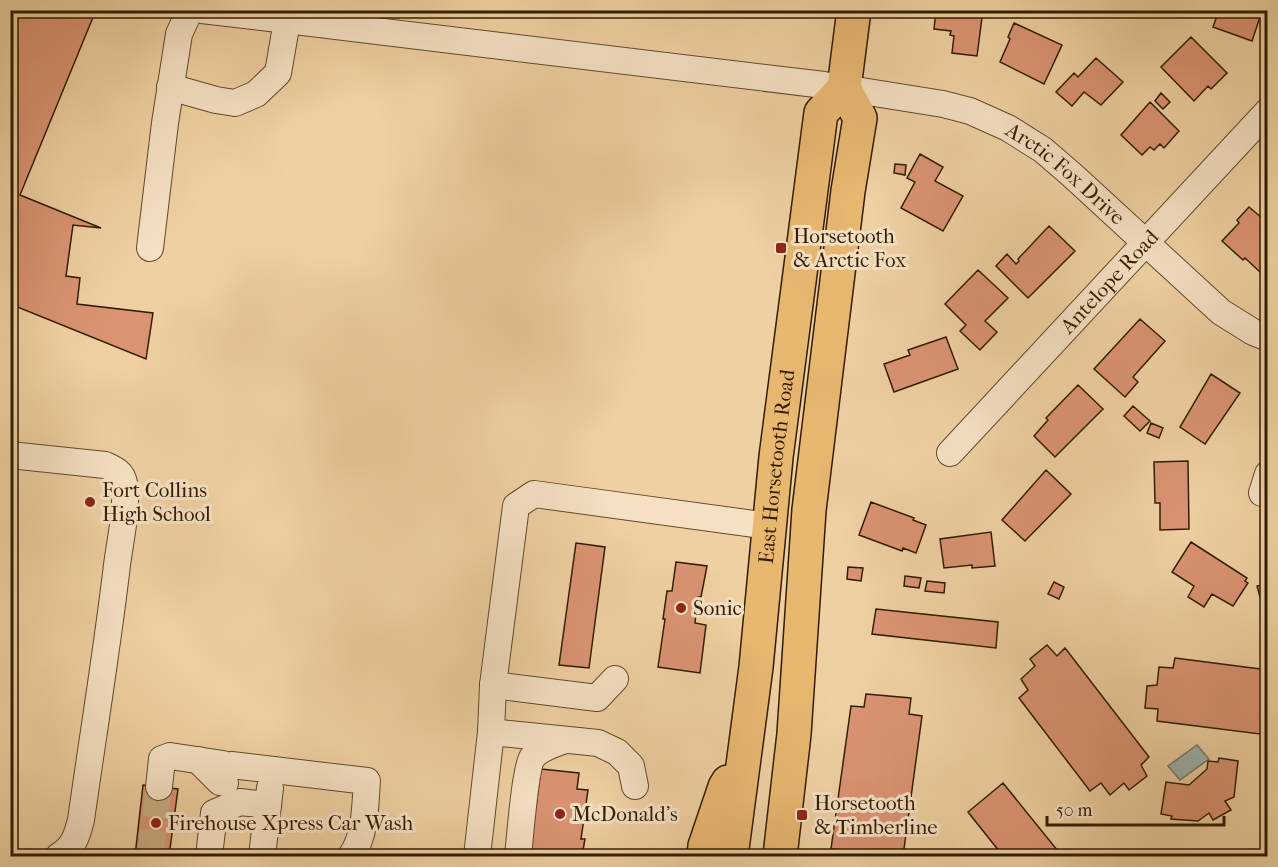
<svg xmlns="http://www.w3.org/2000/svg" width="1278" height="867" viewBox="0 0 1278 867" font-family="'IM FELL French Canon',serif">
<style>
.water{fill:#9db4af;stroke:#737869;stroke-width:1.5}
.building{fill:#da9373;stroke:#331d00;stroke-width:1.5}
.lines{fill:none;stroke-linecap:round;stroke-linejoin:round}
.minor-tunnel{stroke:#c9ac82;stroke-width:26;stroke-dasharray:26 13;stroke-linecap:butt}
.minor-casing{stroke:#624a28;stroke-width:28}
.major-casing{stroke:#331d00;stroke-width:36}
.minor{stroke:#f5e0c3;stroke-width:26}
.major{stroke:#e8b871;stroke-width:33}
.poi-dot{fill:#8f2418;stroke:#f5e0c3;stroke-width:2}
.labels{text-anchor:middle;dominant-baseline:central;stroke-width:6;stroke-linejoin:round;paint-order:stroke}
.street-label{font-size:21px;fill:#331d00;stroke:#f5e0c3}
.poi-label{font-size:21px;fill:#331d00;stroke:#f5e0c3;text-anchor:start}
</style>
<rect width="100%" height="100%" fill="#efd0a2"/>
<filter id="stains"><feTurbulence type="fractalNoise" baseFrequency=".00333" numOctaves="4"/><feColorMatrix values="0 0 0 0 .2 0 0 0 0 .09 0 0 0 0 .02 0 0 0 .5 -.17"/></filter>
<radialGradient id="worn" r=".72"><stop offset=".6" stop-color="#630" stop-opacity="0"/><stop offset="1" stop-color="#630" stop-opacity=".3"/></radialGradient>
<path class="water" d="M1197 745 1209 759 1180 780 1168 766Z"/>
<path class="building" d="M10 10H96L20 195 101 228 73 225 66 276 80 278 77 304 153 313 146 359 10 304Z
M936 10H983L977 56 952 53 954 36 950 35 951 31 934 29Z
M1219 10H1255L1254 15 1260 17 1252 41 1213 27Z
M1014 23 1062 45 1044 84 1000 62 1010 39 1008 37Z
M1191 37 1227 73 1211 89 1208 86 1194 101 1161 67Z
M1096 58 1123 82 1101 105 1084 92 1072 106 1056 92 1074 73 1078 77Z
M1161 93 1170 102 1163 109 1155 101Z
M1150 102 1179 131 1164 148 1160 144 1154 150 1150 147 1142 155 1121 135Z
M920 154 943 167 935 181 963 196 943 231 901 208 915 182 907 178Z
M895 164 906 165 905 175 894 173Z
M1249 207 1268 223V264L1260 272 1245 258 1243 260 1222 241 1239 223 1237 220Z
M1049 226 1075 251 1028 298 996 266 1007 254 1016 264 1019 261 1018 259Z
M978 270 1008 298 985 321 997 332 980 350 960 331 966 325 945 304Z
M1140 319 1165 341 1133 377 1138 382 1125 397 1094 369Z
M946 337 958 369 894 392 884 364 910 355 908 350Z
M1211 374 1240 393 1205 444 1180 427Z
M1078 385 1103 409 1055 457 1034 436 1048 420 1046 418Z
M1133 406 1150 421 1140 431 1124 416Z
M1151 423 1163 428 1159 438 1147 433Z
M1188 461 1189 529 1160 530V503H1155L1154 462Z
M1046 470 1071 494 1025 541 1002 520Z
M871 502 914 518 913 520 926 525 916 553 903 548 902 551 859 535Z
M991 532 995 566 972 568V565L944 568 940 539Z
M1191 542 1247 578 1245 581 1248 583 1233 606 1212 594 1204 607 1188 597 1194 586 1172 572Z
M576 543 605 547 589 668 559 665Z
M676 562 707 566 701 597H698L695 623 706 625 700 673 658 667 665 619H663L667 591H672Z
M848 567 863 568 861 581 847 579Z
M905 576 921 578 919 588 904 586Z
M927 581 945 583 944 593 925 591Z
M1054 582 1064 587 1059 599 1048 594Z
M1268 584V614L1265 615 1257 586Z
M876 609 998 622 996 648 872 634Z
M1047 645 1057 656 1065 648 1149 757 1141 765 1147 776 1129 790 1124 783 1110 795 1101 783 1090 791 1019 698 1028 690 1021 679 1035 666 1030 659Z
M1175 658 1268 670V735L1157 721 1158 709 1145 708 1147 686 1157 685 1159 667 1173 668Z
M866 694 911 698 909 714 922 716 903 856 890 854V856H843L844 850 831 849 851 706 864 707Z
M1219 758 1238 761 1234 797 1225 801 1231 810 1213 820 1209 813 1198 821 1171 819 1172 816 1161 814 1166 782 1189 785 1207 769 1208 761 1218 762Z
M541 769 579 773 577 789 588 790 581 839H585L582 856H529Z
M1003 783 1062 856H1003L968 812Z
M143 785 178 789 169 856H135Z"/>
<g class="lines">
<path class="minor-tunnel" d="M150 856 159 787"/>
<defs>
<g id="minor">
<path id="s1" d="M202 10 824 85 943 104 970 111 1008 128 1043 150 1072 175 1221 312 1253 332 1268 338"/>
<path d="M170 87 216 100 235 103 256 94 278 73 287 21"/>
<path d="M150 248 165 123 179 34 190 10"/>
<path id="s2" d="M950 453 1268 111"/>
<path d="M10 455 105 465C114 469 122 472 124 483 128 507 120 541 117 565 107 650 93 735 81 820 77 836 73 848 59 856"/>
<path d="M1262 493 1268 474"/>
<path d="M493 685 597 698 615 679"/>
<path d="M491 732 598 743 617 752 631 766 635 786"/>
<path d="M198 760 220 782 225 783"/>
<path d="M231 765 367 781C365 806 366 835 351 856"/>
<path d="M159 787 162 759 170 756 223 764"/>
<path d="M209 856 214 813 240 802 268 805"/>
<path d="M262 856 270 788"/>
<path d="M477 856 491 732 493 685 516 506 534 494 769 526"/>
<path d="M518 856C520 838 525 770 532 758 539 748 554 744 565 740"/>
</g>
<g id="major">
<path d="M704 856 705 846 725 787 728 782"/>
<path id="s3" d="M731 856 756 667 776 457 821 113 844 88 854 10"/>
<path d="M780 856 794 734 809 510 848 191 860 118 844 88"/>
</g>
</defs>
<use href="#minor" class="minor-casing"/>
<use href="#major" class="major-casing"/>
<use href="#minor" class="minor"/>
<use href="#major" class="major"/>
</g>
<g class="poi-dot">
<rect x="775" y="242" width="12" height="12" rx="3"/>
<circle cx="90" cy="502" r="6"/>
<circle cx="681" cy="608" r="6"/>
<circle cx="560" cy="814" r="6"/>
<rect x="796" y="809" width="12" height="12" rx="3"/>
<circle cx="156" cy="823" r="6"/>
</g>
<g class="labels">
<g class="street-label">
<text stroke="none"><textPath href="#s1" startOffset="890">Arctic Fox Drive</textPath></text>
<text stroke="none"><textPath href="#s2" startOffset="234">Antelope Road</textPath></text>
<text stroke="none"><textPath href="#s3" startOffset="392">East Horsetooth Road</textPath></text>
</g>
<g class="poi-label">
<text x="793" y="236">Horsetooth<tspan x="793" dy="24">&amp; Arctic Fox</tspan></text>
<text x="102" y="490">Fort Collins<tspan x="102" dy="24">High School</tspan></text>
<text x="693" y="608">Sonic</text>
<text x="814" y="803">Horsetooth<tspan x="814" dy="24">&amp; Timberline</tspan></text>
<text x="572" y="814">McDonald's</text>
<text x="168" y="823">Firehouse Xpress Car Wash</text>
</g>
</g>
<rect width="1278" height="867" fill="none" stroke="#efd0a2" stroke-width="36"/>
<rect x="12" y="12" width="1254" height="843" fill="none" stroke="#331d00" stroke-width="3"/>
<rect x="18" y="18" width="1242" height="831" fill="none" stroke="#331d00" stroke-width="1.5"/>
<path d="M1047 816v9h177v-9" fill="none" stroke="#331d00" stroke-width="3"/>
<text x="1056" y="816" font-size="18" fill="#331d00" stroke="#f5e0c3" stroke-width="4.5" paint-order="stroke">50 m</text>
<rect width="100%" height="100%" filter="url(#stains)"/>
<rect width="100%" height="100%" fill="url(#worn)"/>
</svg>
